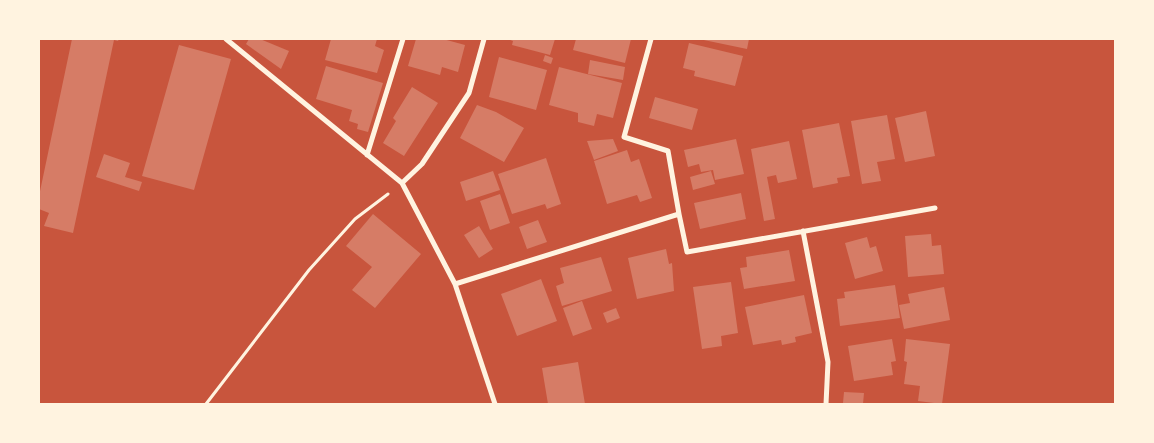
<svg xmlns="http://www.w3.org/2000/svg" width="1154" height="443" viewBox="0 0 1154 443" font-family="'Nunito Sans',sans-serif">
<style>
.building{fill:#d67c66}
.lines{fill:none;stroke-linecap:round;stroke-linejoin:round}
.path{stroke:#fff3e0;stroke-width:3}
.minor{stroke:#fff3e0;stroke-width:5}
</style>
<rect width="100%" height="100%" fill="#c8553d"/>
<path class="building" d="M72 39H119L118 41 114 40 73 233 44 226 49 213 39 209V196Z
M249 39H260L289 51 281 69 246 44Z
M331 39H377L375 46 384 50 377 73 325 60Z
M416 39H443L465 45 458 72 442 67 440 75 408 66Z
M507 39H555L550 55 512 45 513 41Z
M576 39H631L625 63 573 50Z
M699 39H749L747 49Z
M689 43 743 56 735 86 694 76 695 71 683 68Z
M179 45 231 59 194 190 142 176Z
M545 55 553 58 551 64 543 61Z
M499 57 547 70 536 110 489 97Z
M590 60 625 67 623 80 588 74Z
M326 66 383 83 368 132 357 129 358 124 349 121 352 110 316 99Z
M559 67 622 83 613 118 597 114 594 126 578 122V113L549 105Z
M412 87 438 103 404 156 383 143 396 121 393 118Z
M655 97 698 109 692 130 649 118Z
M477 105 496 112 524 128 504 162 460 138Z
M926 111 935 156 905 162 895 118Z
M887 115 895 159 877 162 881 181 862 184 851 121Z
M839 123 850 176 837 178 838 183 813 188 802 130Z
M613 139 618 151 594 160 587 141Z
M736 139 744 174 715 180 713 170 701 172 699 164 688 167 684 150Z
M789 141 797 179 778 183 776 175 767 177 775 219 764 221 751 149Z
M627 150 631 162 639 159 652 198 640 202 637 195 607 204 594 161Z
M104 154 130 163 125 177 142 182 139 191 96 177Z
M546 158 561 204 547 209 545 204 512 214 498 174Z
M493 171 500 190 466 201 460 182Z
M711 171 715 184 693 190 690 177Z
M741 193 746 219 700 229 694 203Z
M500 194 510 223 490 230 480 201Z
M373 214 421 254 375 308 352 290 372 267 346 246Z
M538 220 547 242 527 249 519 227Z
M479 226 493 249 479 258 464 235Z
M931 234 932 246 941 245 944 274 908 277 905 236Z
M867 237 870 248 876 246 883 271 855 279 845 243Z
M666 249 669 264 672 263 674 291 637 299 628 258Z
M789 250 795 281 744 289 740 268 747 267 746 257Z
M601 257 612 291 562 306 556 286 564 283 560 268Z
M541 279 557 321 517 336 501 294Z
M731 282 738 333 721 336 722 346 702 349 693 287Z
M895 285 900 318 840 326 837 299 845 298 844 292Z
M944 287 950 320 904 329 899 305 910 303 908 294Z
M804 295 812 333 795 337 796 342 782 345 781 340 753 345 745 307Z
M582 301 592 329 573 336 563 308Z
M616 308 620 318 607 323 603 313Z
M892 339 896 361 891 362 893 375 854 381 848 346Z
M906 339 950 344 942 404 918 401 920 386 904 384 907 362 904 361Z
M578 362 585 404H548L542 368Z
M844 392 864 393 863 404 843 403Z"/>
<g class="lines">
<path class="path" d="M206 404 309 270 355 219 388 194"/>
<path class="minor" d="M226 39 402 183 455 284 495 404
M367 155 403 39
M402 183 422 164 469 93 484 39
M679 214 687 252 935 208
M803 231 828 362 826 404
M455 284 679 214 668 151 624 137 651 39"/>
</g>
<rect width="1154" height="443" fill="none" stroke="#fff3e0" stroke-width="80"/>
</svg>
